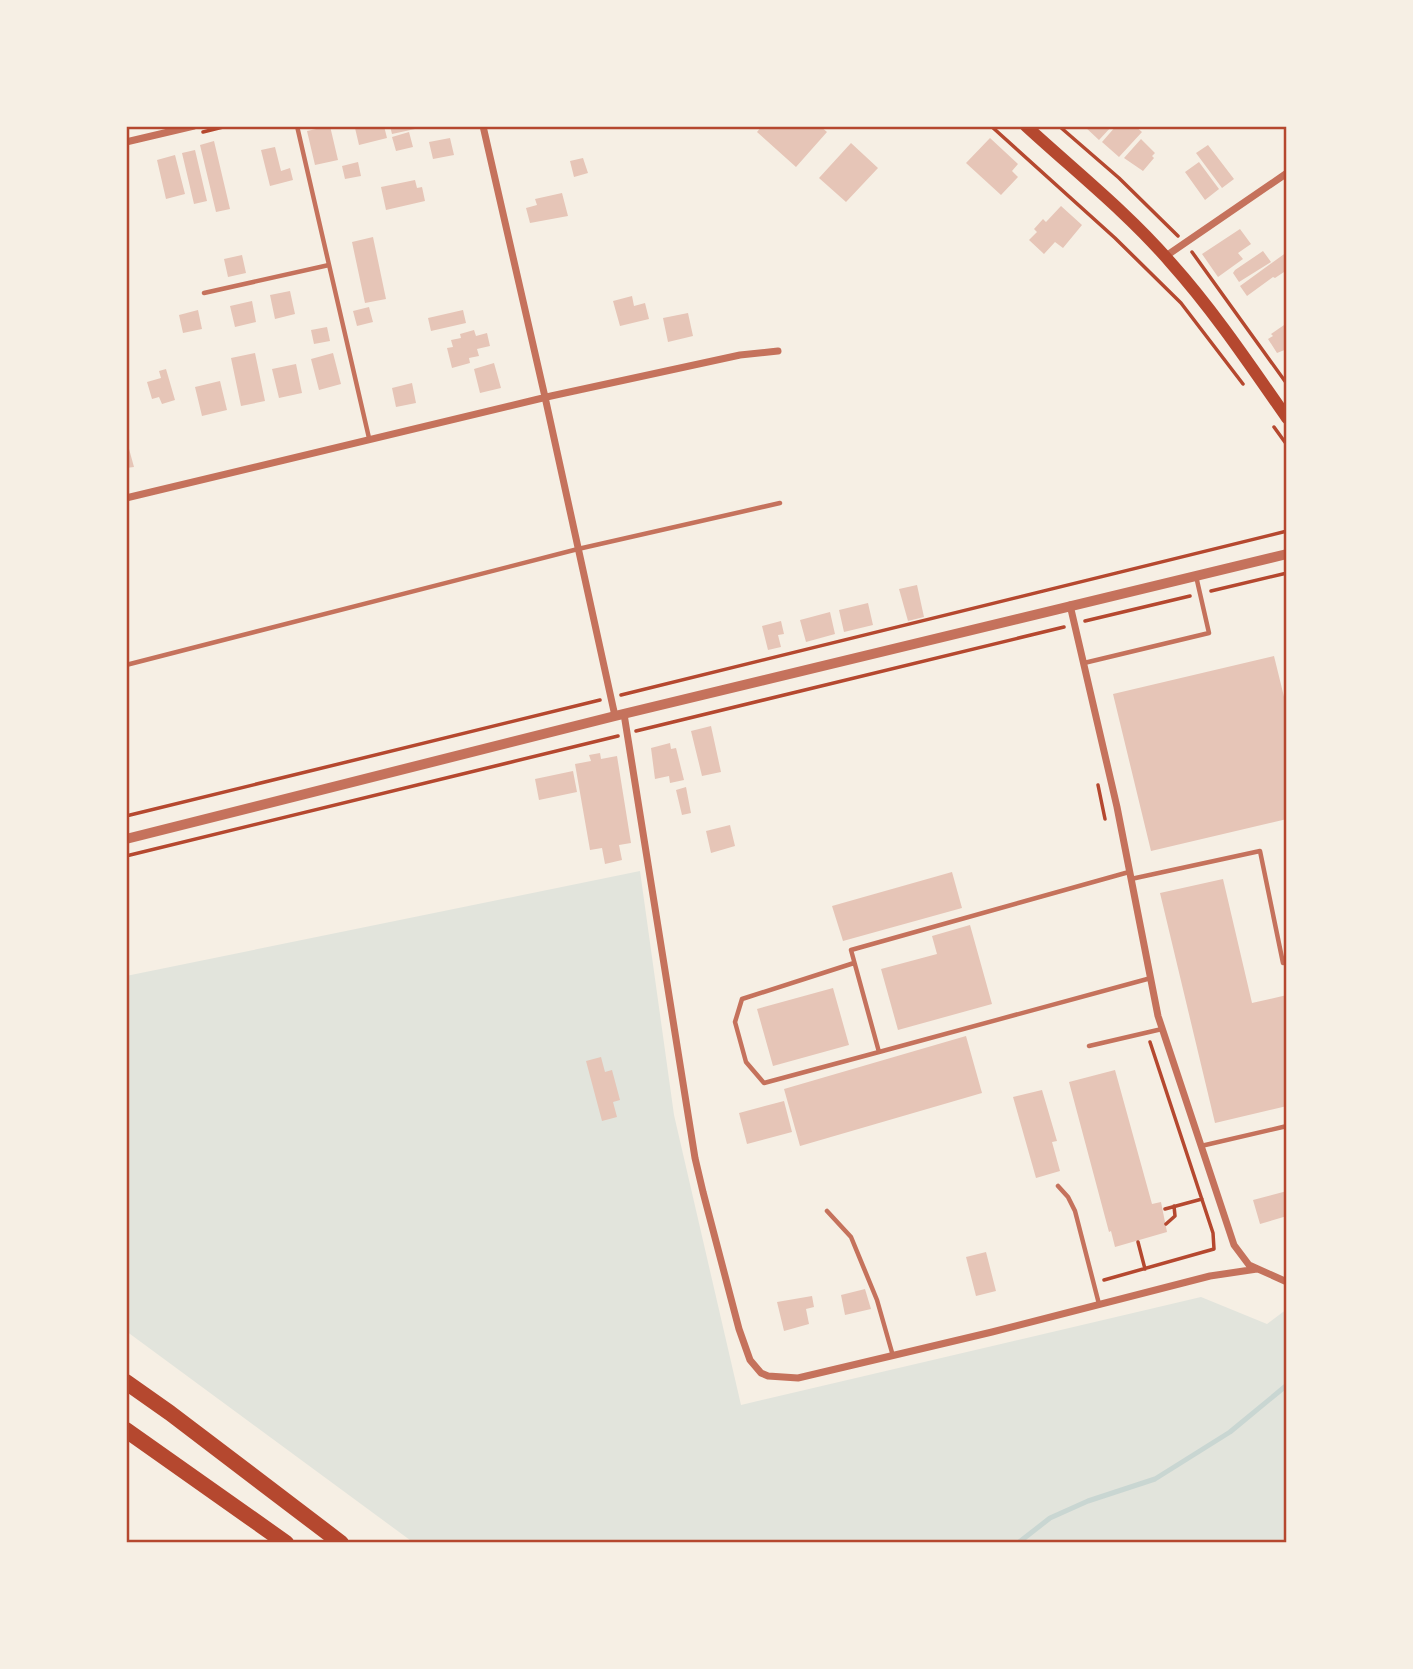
<svg xmlns="http://www.w3.org/2000/svg" width="1413" height="1669" viewBox="0 0 1413 1669" font-family="Rubik,sans-serif">
<style>
.green{fill:#e2e4dc}
.lines{fill:none;stroke-linecap:round;stroke-linejoin:round}
.stream{stroke:#c9d6d2;stroke-width:5}
.building{fill:#e6c5b7}
.path{stroke:#b5482f;stroke-width:3.5}
.service{stroke:#c5725c;stroke-width:4.5}
.minor{stroke:#c5725c;stroke-width:7}
.tertiary{stroke:#c5725c;stroke-width:10}
.secondary{stroke:#b5482f;stroke-width:12}
.motorway{stroke:#b5482f;stroke-width:16}
.neatline{fill:none;stroke:#b5482f;stroke-width:2.5}
</style>
<rect width="100%" height="100%" fill="#f6efe4"/>
<path class="green" d="M640 871 674 1115 741 1405 1201 1297 1267 1324 1287 1309V1543H414L126 1331V976Z"/>
<g class="lines">
<path class="stream" d="M1018 1543 1050 1518 1088 1501 1155 1479 1230 1432 1287 1385"/>
</g>
<path class="building" d="M330 126 338 160 315 165 307 131Z
M359 126H384L387 138 359 145 355 128Z
M390 126H414L415 129 392 134Z
M762 126H820L827 132 796 167 757 132Z
M1084 126H1112L1099 140Z
M1116 126H1135L1142 132 1119 157 1102 142Z
M409 132 413 147 396 151 392 137Z
M450 138 454 155 433 159 429 142Z
M990 138 1018 164 1012 171 1018 177 1001 195 966 163Z
M1141 139 1155 153 1152 156 1154 158 1143 171 1124 158Z
M214 141 230 209 216 212 200 145Z
M851 143 878 168 846 202 819 178Z
M1208 145 1234 179 1222 188 1196 153Z
M275 147 281 171 290 168 293 180 270 186 261 150Z
M195 150 207 201 194 204 182 153Z
M175 155 185 194 166 199 157 160Z
M583 158 588 173 574 177 570 161Z
M358 162 361 176 345 179 342 166Z
M1199 162 1219 189 1205 200 1185 172Z
M415 180 417 188 422 187 425 201 386 210 381 187Z
M562 193 568 216 530 223 526 208 537 205 535 199Z
M1061 206 1082 225 1063 248 1055 242 1044 254 1029 240 1037 232 1034 229 1043 219 1046 222Z
M1240 229 1251 244 1238 253 1243 259 1218 277 1202 254Z
M373 237 386 299 365 303 352 242Z
M1263 251 1271 262 1239 282 1233 273 1235 270Z
M1287 252V270L1275 278 1273 277 1247 296 1240 286Z
M242 255 246 273 228 277 224 259Z
M290 291 295 314 275 319 270 295Z
M632 296 634 306 645 303 649 319 620 326 613 301Z
M252 301 256 322 235 327 230 306Z
M369 307 373 322 357 326 353 311Z
M198 310 202 329 183 333 179 315Z
M463 310 466 323 431 331 428 318Z
M688 313 693 336 668 342 663 318Z
M1287 323V349L1277 353 1268 339 1273 336 1271 334Z
M327 327 330 341 314 344 311 330Z
M474 330 476 336 487 333 490 346 477 349 479 356 469 358 470 363 452 368 447 348 453 347 451 340 461 338 460 334Z
M255 353 265 401 241 406 231 358Z
M333 353 341 384 319 390 311 359Z
M494 363 501 388 480 393 474 369Z
M296 364 302 393 279 398 272 369Z
M166 369 175 400 162 404 159 397 152 399 147 382 161 378 159 371Z
M220 381 227 410 202 416 195 387Z
M412 383 416 403 396 407 392 388Z
M126 438 134 467 126 468Z
M917 585 924 617 908 621 899 589Z
M868 603 873 625 844 632 839 610Z
M830 612 835 634 806 642 800 620Z
M781 621 784 634 778 635 781 647 768 650 762 626Z
M1274 656 1287 709V819L1151 851 1113 694Z
M711 726 721 772 702 776 691 731Z
M670 743 671 749 676 748 684 780 670 783 669 776 655 779 651 748Z
M600 753 601 759 617 756 631 843 619 845 622 860 605 864 602 848 590 850 575 764 591 761 589 755Z
M573 771 577 792 539 800 535 779Z
M686 787 691 813 682 815 676 790Z
M730 825 735 846 711 853 706 831Z
M952 872 962 908 843 941 832 906Z
M1223 879 1252 1003 1287 995V1106L1215 1123 1160 893Z
M970 925 992 1004 898 1030 881 969 937 954 932 936Z
M833 988 849 1045 773 1066 757 1009Z
M966 1036 982 1093 800 1146 784 1089Z
M601 1057 605 1072 612 1070 620 1100 613 1102 617 1117 602 1121 586 1061Z
M1115 1070 1152 1204 1161 1202 1167 1232 1115 1247 1111 1231 1109 1232 1069 1082Z
M1042 1090 1057 1141 1052 1142 1060 1171 1036 1178 1013 1097Z
M784 1101 792 1132 747 1144 739 1113Z
M1287 1191V1216L1260 1224 1253 1200Z
M986 1252 996 1291 976 1296 966 1257Z
M865 1289 871 1309 845 1315 841 1295Z
M812 1296 814 1307 806 1309 809 1324 784 1331 777 1302Z"/>
<g class="lines">
<path class="path" d="M991 126 1115 238 1181 303 1243 384
M1059 126 1119 178 1178 236
M203 132 227 126
M1192 252 1287 384
M1274 427 1287 445
M1211 591 1287 573
M1085 621 1190 596
M621 695 1287 531
M636 731 1064 627
M1098 785 1105 819
M126 816 600 700
M126 856 618 736
M1165 1209 1202 1199
M1166 1224 1175 1216 1174 1206
M1138 1242 1145 1269
M1104 1280 1214 1249 1213 1233 1150 1042"/>
<path class="service" d="M297 126 369 438
M204 293 329 265
M1084 663 1209 633 1196 576
M126 665 578 549 780 503
M1129 872 851 950 879 1052 1151 978
M1131 879 1260 851 1283 963 1287 962
M854 963 742 999 735 1022 746 1062 764 1083 879 1052
M1089 1046 1162 1029
M1201 1146 1287 1126
M1058 1186 1068 1197 1075 1211 1099 1304
M827 1211 851 1237 877 1300 893 1356"/>
<path class="minor" d="M483 126 545 397 615 716
M126 142 194 126
M1166 256 1287 173
M126 498 551 396 740 355 778 351
M1070 605 1117 807 1158 1016 1234 1245 1249 1265 1287 1282
M624 714 695 1158 703 1192 739 1329 750 1360 761 1373 768 1376 798 1378 992 1332 1210 1276 1257 1269"/>
<path class="tertiary" d="M126 839 615 716 1287 554"/>
<path class="secondary" d="M1026 126C1075 171 1128 213 1171 263 1214 311 1250 365 1287 418"/>
<path class="motorway" d="M126 1382 170 1413 341 1543
M126 1430 286 1543"/>
</g>
<rect width="1413" height="1669" fill="none" stroke="#f6efe4" stroke-width="256"/>
<rect x="128" y="128" width="1157" height="1413" class="neatline"/>
</svg>
